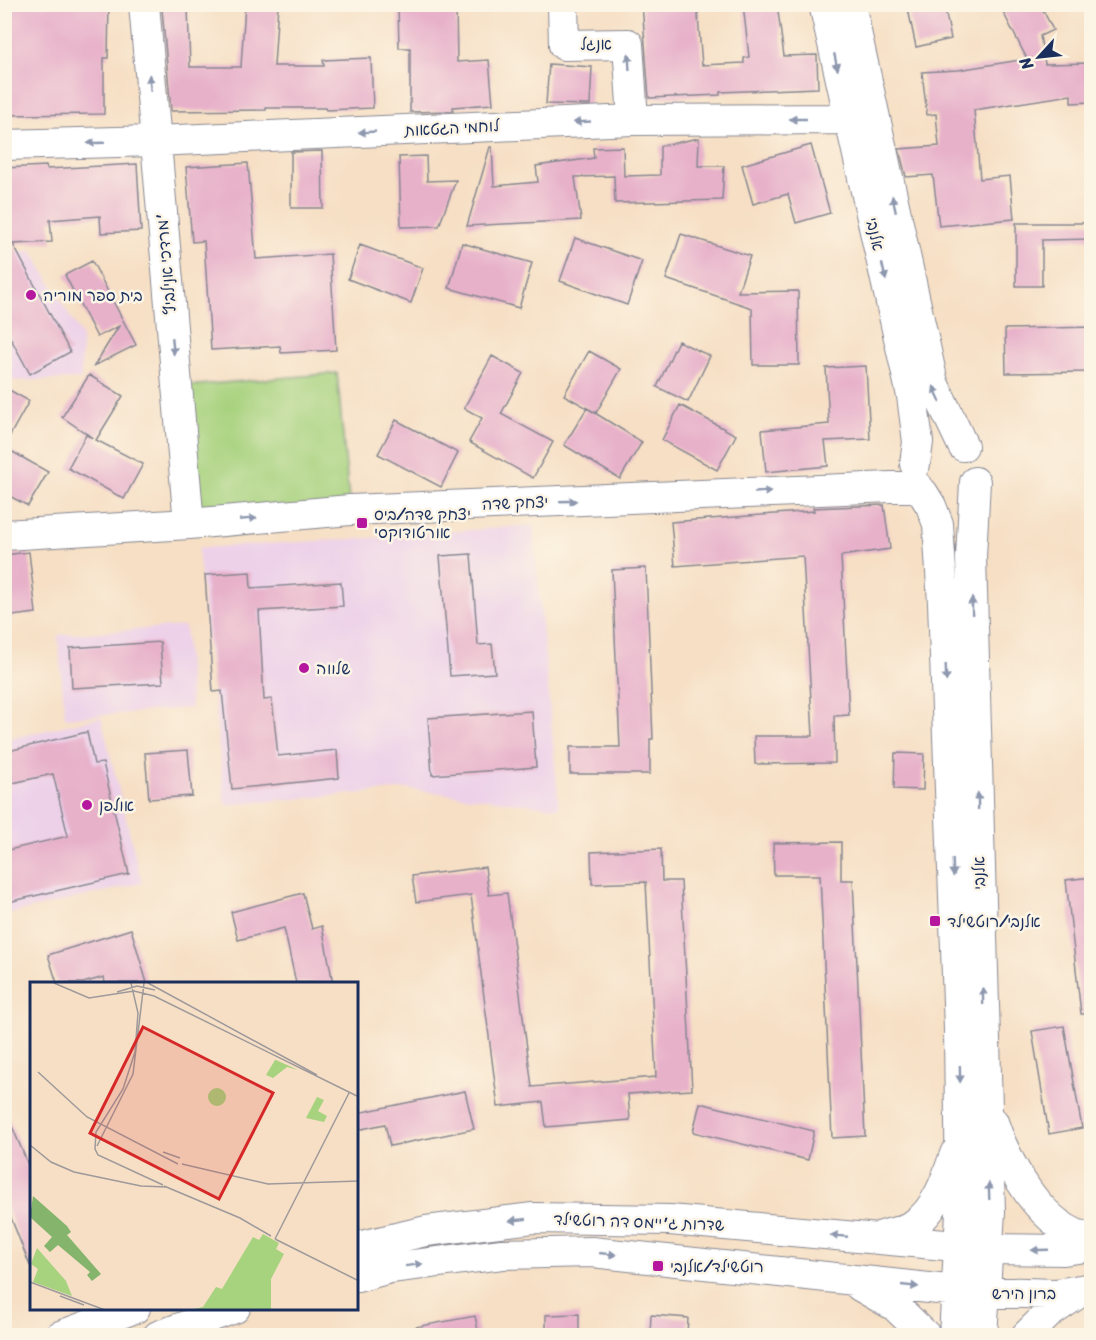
<svg xmlns="http://www.w3.org/2000/svg" width="1096" height="1340" viewBox="0 0 1096 1340" font-family="Sriracha,'Playpen Sans Hebrew',sans-serif">
<style>
.built{fill:#edd1e9}
.green{fill:#a7d27e;stroke:#61806e;stroke-width:1.5}
.building{fill:#e7b1ca}
.lines{fill:none;stroke-linecap:round;stroke-linejoin:round}
.minor-casing{stroke:#888791;stroke-width:32}
.minor{stroke:#fff;stroke-width:30}
.oneway{fill:#8d97ae}
.poi-dot{fill:#b5179e;stroke:#fcf5e5;stroke-width:2}
.labels{text-anchor:middle;dominant-baseline:central;stroke-width:5;stroke-linejoin:round;paint-order:stroke}
.street-label{font-size:16px;fill:#1b2f5e;stroke:#fcf5e5}
.poi-label{font-size:16px;fill:#1b2f5e;stroke:#fcf5e5;text-anchor:start}
.inset-road{fill:none;stroke:#9e999b;stroke-width:1.5}
.view{fill:#d62828;fill-opacity:0.15;stroke:#d62828;stroke-width:3}
.inset-edge{fill:none;stroke:#1b2f5e;stroke-width:3}
</style>
<rect width="100%" height="100%" fill="#fcf5e5"/>
<filter id="ink" filterUnits="userSpaceOnUse"><feTurbulence type="fractalNoise" baseFrequency=".0167" numOctaves="2"/><feDisplacementMap in="SourceGraphic" scale="12" xChannelSelector="R" yChannelSelector="G"/><feConvolveMatrix kernelMatrix="1 2 1 2 8 2 1 2 1" color-interpolation-filters="sRGB"/></filter>
<filter id="wash" filterUnits="userSpaceOnUse"><feTurbulence type="fractalNoise" baseFrequency=".008" numOctaves="4" result="noise"/><feDisplacementMap in="SourceGraphic" scale="24" xChannelSelector="R" yChannelSelector="G"/><feGaussianBlur stdDeviation="1.35" result="paint"/><feColorMatrix in="noise" values="0 0 0 0 0 0 0 0 0 0 0 0 0 0 0 0 0 1.4 0 .05"/><feComposite in="paint" operator="in"/></filter>
<g filter="url(#wash)">
<rect width="100%" height="100%" fill="#f6dfc4"/>
<path class="built" d="M32 251 82 337 81 379 5 381 4 253Z
M533 525 559 808 407 789 225 805 198 548 385 537Z
M185 626 191 708 65 718 58 635Z
M101 717 142 883 5 915 4 740Z"/>
<path class="green" d="M337 373 350 510 189 524 177 387Z"/>
<g id="blocks">
<path class="building" d="M66 4H109L108 58H104V114L4 115V6Z
M245 4H278L274 66H324L323 60 371 58 373 108 326 110 325 108H266V110L171 111 162 9 188 8 190 67H241Z
M398 4H456L457 62 489 60 493 104 453 107V111L410 112V48H399Z
M642 4H697L702 65 744 63V58L749 57 743 4H777L784 56 817 55 818 88 720 92V95L649 98Z
M907 4H944L951 39 916 47Z
M999 4H1040L1053 30 1040 36 1045 64 1092 63V102L1071 103V95L974 110 980 179 1010 176 1014 219 939 226 933 175 906 177 899 149 939 146 936 114 927 115 922 72 958 70 1027 59Z
M549 64 592 67 590 105 546 104Z
M699 138 698 166H724L722 200 615 203 614 176 575 177 581 220 467 226 490 147H492L494 186 538 182 536 166 594 158 593 148 623 147 624 176 660 175V146Z
M811 145 830 213 796 223 788 194 753 204 742 165Z
M322 151 323 208H291V152Z
M426 156 427 181 456 180 439 226 401 227 399 157Z
M248 163 256 259 330 254 336 350 281 353 280 346 211 350 204 241 192 242 186 167Z
M137 164 141 231 101 233 100 216 50 220 52 242 13 244 70 352 30 374 4 326V168L46 166 47 169Z
M1016 223H1092V239L1042 240V286H1016Z
M681 234 750 256 738 292 798 291 799 365H753L752 308 666 279Z
M575 238 642 261 627 305 560 281Z
M462 243 532 263 519 308 449 288Z
M360 245 423 268 411 303 348 279Z
M92 261 136 345 94 366 119 326 97 337 65 275Z
M1092 327V372L1006 373 1005 329Z
M678 341 710 356 688 402 657 387Z
M589 351 621 369 596 413 564 395Z
M492 356 523 373 501 414 553 442 533 478 469 442 482 418 464 408Z
M866 366 870 439 825 441 828 466 766 472 762 430 829 424 826 368Z
M89 375 123 396 96 440 143 464 124 499 68 468 86 435 93 438 62 417Z
M4 387 29 401 4 446Z
M680 405 736 435 717 470 662 440Z
M587 408 642 442 620 479 564 445Z
M396 420 458 453 441 487 378 454Z
M4 447 48 472 28 506 4 493Z
M884 505 890 549 841 556 849 715 834 716 835 763 755 764 754 736H813L803 556 675 566 671 522 814 511 813 508Z
M29 552 36 613 4 617V555Z
M471 554 478 645 492 644 495 673 450 676 440 556Z
M646 568 653 739H650V774H570V747H620L612 570Z
M250 572 251 588 341 582 343 606 259 611 264 700 272 699 278 756 337 750 339 778 232 789 222 691 213 692 205 575Z
M160 642 163 683 72 688 70 648Z
M532 711 536 767 432 775 428 718Z
M87 732 94 764 103 763 129 874 4 903V851L68 836 53 774 4 785V752Z
M188 750 192 796 149 799 145 753Z
M895 753 924 754 923 790 894 789Z
M841 842V880H853L865 1136 832 1138 820 875H774L773 843Z
M661 849 662 881H681L692 1090 628 1094 630 1120 546 1127 543 1102 498 1107 471 895 416 902 412 876 485 867 489 895 507 893 532 1087 656 1077 646 882 592 884 591 852Z
M1092 877V1014H1081L1066 880Z
M303 893 312 929 322 926 333 983H296L284 928 238 940 231 912Z
M131 929 147 983H105L104 977 83 983H57L48 955Z
M1064 1026 1082 1128 1049 1134 1032 1031Z
M465 1091 474 1129 390 1146 385 1124 357 1130V1113Z
M700 1103 814 1131 808 1160 693 1132Z
M4 1107 32 1174 30 1266 4 1200Z
M579 1314V1335H546V1315Z
M651 1315 688 1318 687 1335H650Z
M475 1316 479 1335H416L415 1327Z"/>
</g>
</g>
<g filter="url(#ink)">
<use href="#blocks" fill-opacity="0" stroke="#888791" stroke-width="1.5"/>
<g class="lines">
<defs>
<path id="minor" d="M144 4 189 524
M563 4 564 45 628 44 633 120
M824 4 912 396 918 442 915 464
M850 4 933 383 963 446
M4 145 155 141 633 120 849 119C865 124 875 140 883 154
M975 482 971 557 990 1212 982 1336
M923 493 931 506 938 524 943 603 959 1029 961 1213 954 1336
M4 535 189 524 350 510 891 487H918
M993 1122C1008 1166 1042 1230 1092 1239
M882 1236C892 1233 903 1231 913 1225 936 1211 947 1178 955 1154
M357 1247 426 1231 533 1218 670 1220 989 1249 1064 1250 1092 1246
M357 1277 390 1268 502 1254 592 1252 957 1291 1056 1294 1092 1288
M860 1286 895 1306 926 1336
M60 1336 135 1308
M158 1336 235 1308
M1026 1336 1049 1313 1080 1292"/>
</defs>
<use href="#minor" class="minor-casing"/>
<use href="#minor" class="minor"/>
</g>
<defs><path id="oneway-solid" d="M-6-.8H1V-3.2L6.5 0L1 3.2V.8H-6Z" transform="scale(1.5)"/></defs>
<g class="oneway">
<use href="#oneway-solid" transform="translate(629 62) rotate(-93)"/>
<use href="#oneway-solid" transform="translate(836 62) rotate(78)"/>
<use href="#oneway-solid" transform="translate(150 83) rotate(-95)"/>
<use href="#oneway-solid" transform="translate(798 119) rotate(180)"/>
<use href="#oneway-solid" transform="translate(582 122) rotate(177)"/>
<use href="#oneway-solid" transform="translate(367 132) rotate(177)"/>
<use href="#oneway-solid" transform="translate(96 143) rotate(178)"/>
<use href="#oneway-solid" transform="translate(894 204) rotate(-102)"/>
<use href="#oneway-solid" transform="translate(884 272) rotate(77)"/>
<use href="#oneway-solid" transform="translate(173 346) rotate(85)"/>
<use href="#oneway-solid" transform="translate(937 394) rotate(-114)"/>
<use href="#oneway-solid" transform="translate(763 492) rotate(-3)"/>
<use href="#oneway-solid" transform="translate(568 501) rotate(-2)"/>
<use href="#oneway-solid" transform="translate(248 519) rotate(-5)"/>
<use href="#oneway-solid" transform="translate(972 606) rotate(-91)"/>
<use href="#oneway-solid" transform="translate(946 673) rotate(88)"/>
<use href="#oneway-solid" transform="translate(978 801) rotate(-91)"/>
<use href="#oneway-solid" transform="translate(953 868) rotate(88)"/>
<use href="#oneway-solid" transform="translate(983 996) rotate(-91)"/>
<use href="#oneway-solid" transform="translate(960 1074) rotate(89)"/>
<use href="#oneway-solid" transform="translate(989 1191) rotate(-92)"/>
<use href="#oneway-solid" transform="translate(518 1220) rotate(173)"/>
<use href="#oneway-solid" transform="translate(839 1236) rotate(-175)"/>
<use href="#oneway-solid" transform="translate(1040 1250) rotate(178)"/>
<use href="#oneway-solid" transform="translate(608 1254) rotate(6)"/>
<use href="#oneway-solid" transform="translate(414 1265) rotate(-7)"/>
<use href="#oneway-solid" transform="translate(910 1286) rotate(6)"/>
</g>
</g>
<g class="poi-dot">
<circle cx="31" cy="295" r="6"/>
<rect x="356" y="517" width="12" height="12" rx="3"/>
<circle cx="304" cy="668" r="6"/>
<circle cx="87" cy="805" r="6"/>
<rect x="929" y="915" width="12" height="12" rx="3"/>
<rect x="652" y="1260" width="12" height="12" rx="3"/>
</g>
<g class="labels">
<g class="street-label">
<text transform="translate(596 44) rotate(-1)">אנגל</text>
<text transform="translate(452 128) rotate(-3)">לוחמי הגטאות</text>
<text transform="translate(875 234) rotate(77)">אלנבי</text>
<text transform="translate(166 264) rotate(-95)">מרדכי אנילביץ'</text>
<text transform="translate(515 503) rotate(-2)">יצחק שדה</text>
<text transform="translate(979 873) rotate(-91)">אלנבי</text>
<text transform="translate(639 1222) rotate(2)">שדרות ג'יימס דה רוטשילד</text>
<text x="1024" y="1293">ברון הירש</text>
</g>
<g class="poi-label">
<text x="43" y="295">בית ספר מוריה</text>
<text x="374" y="514">יצחק שדה/ביס<tspan x="374" dy="18">אורטודוקסי</tspan></text>
<text x="316" y="668">שלווה</text>
<text x="99" y="805">אולפן</text>
<text x="947" y="921">אלנבי/רוטשילד</text>
<text x="670" y="1266">רוטשילד/אלנבי</text>
</g>
</g>
<g transform="translate(30 982)">
<rect width="328" height="328" fill="#f6dfc4"/>
<path d="M245 78H246L268 88 257 85 243 96 236 93ZM178 115a9 9 0 1 1 18 0a9 9 0 1 1-18 0ZM287 115 294 118 288 129 297 134 294 140 276 136ZM233 252 249 261 246 267 254 272 241 297V328H159L173 325 186 305 192 307 223 255 229 258ZM7 266 36 299 42 314 3 300 8 287 1 282Z" fill="#a7d27e"/>
<path d="M3 214 37 244 41 250 37 253 71 292 62 299 57 293 60 290 28 263 20 270 14 264 22 255 0 235Z" fill="#85b46d"/>
<path class="inset-road" d="M24 1 59 16 104 9 124 14 329 115M101 1 108 31 105 70 93 107 66 150 65 167 68 173 133 203M118 1 287 93M87 10 107 4 125 8M8 90 57 135 148 182M0 163 21 180 44 190 111 204 137 205M67 164 103 92 114 1M133 170 150 176M152 182 238 202 329 199M134 204 210 236 241 254M245 257 319 111M245 257 329 299M0 300 75 328M30 314 54 323"/>
<path class="view" d="M113 45 243 111 189 217 60 151Z"/>
<rect width="328" height="328" class="inset-edge"/>
</g>
<rect width="1096" height="1340" fill="none" stroke="#fcf5e5" stroke-width="24"/>
<g transform="translate(1039 57) rotate(243)" stroke="#fcf5e5" stroke-width="4.5" paint-order="stroke">
<path d="M0-4.5L10 22L0 15L-10 22Z" fill="#1b2f5e"/>
<text y="-9" font-size="16" font-weight="bold" text-anchor="middle" fill="#1b2f5e">N</text>
</g>
</svg>
